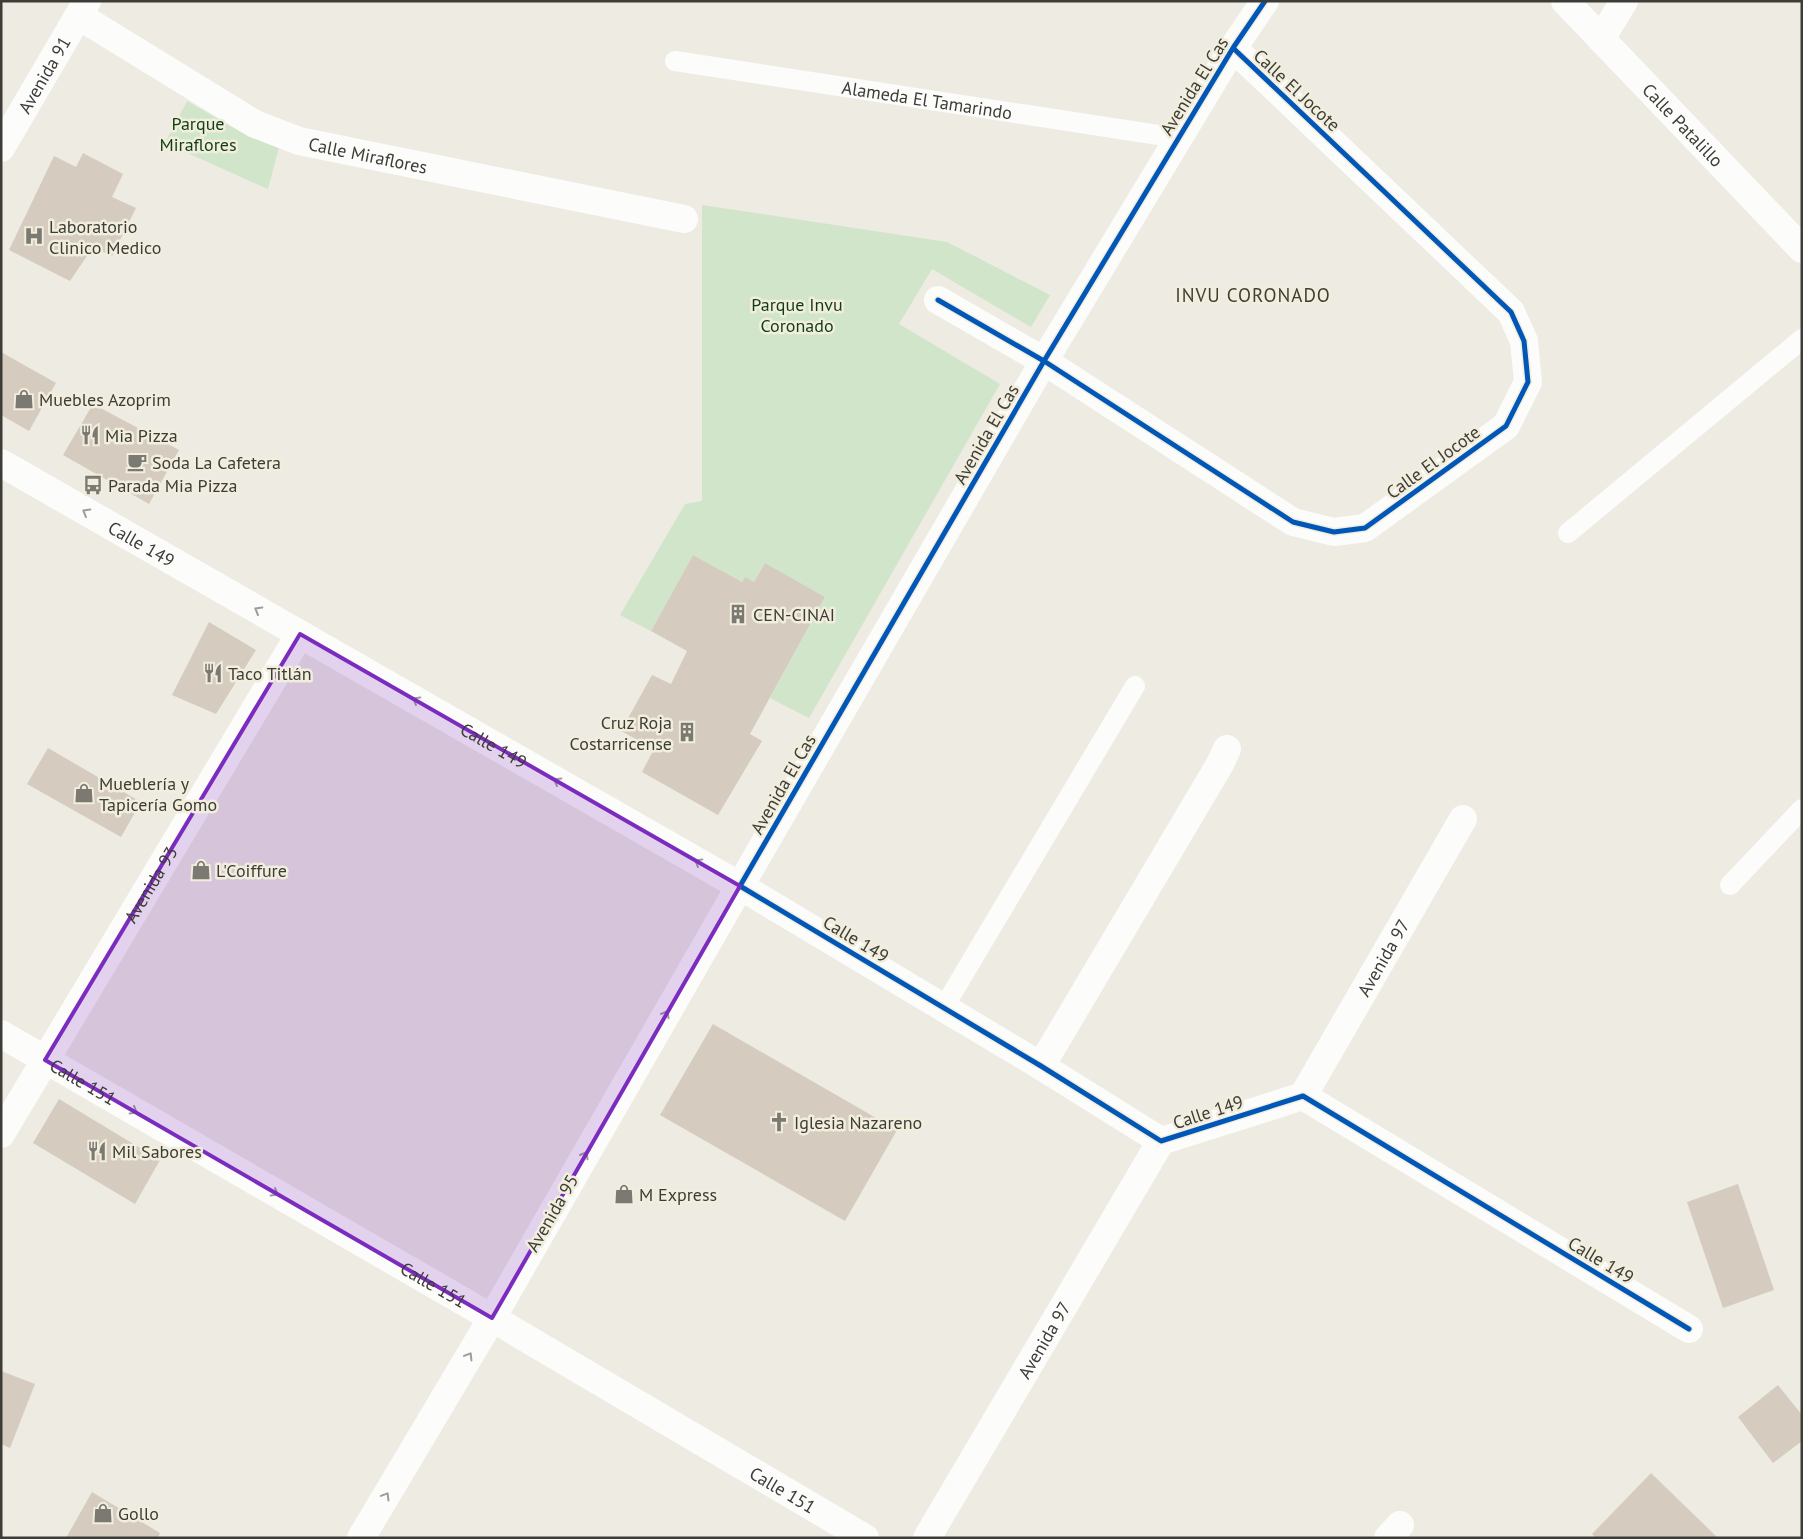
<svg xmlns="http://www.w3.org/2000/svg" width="1803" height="1539" viewBox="0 0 1803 1539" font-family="'PT Sans',sans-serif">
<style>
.green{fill:#d0e5ca}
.building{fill:#d5ccbf}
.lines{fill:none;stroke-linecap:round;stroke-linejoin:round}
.lane{stroke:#fcfcfb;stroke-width:20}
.street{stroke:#fcfcfb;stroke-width:28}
.secondary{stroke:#fcfcfb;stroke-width:28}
.cycleway-casing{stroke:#f1eede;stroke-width:8}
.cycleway{stroke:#0057b8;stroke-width:5}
.oneway{stroke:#9d9c98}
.marked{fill:#7b2cbf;fill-opacity:0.2;stroke:#7b2cbf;stroke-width:4;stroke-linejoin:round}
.labels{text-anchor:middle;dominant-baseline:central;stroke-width:5;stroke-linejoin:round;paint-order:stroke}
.street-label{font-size:18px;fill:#3e3c36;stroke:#f1eede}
.park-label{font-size:18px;fill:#0f3e13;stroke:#f1eede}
.poi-label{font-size:18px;fill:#3e3c36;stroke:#f1eede;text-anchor:start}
.neighbourhood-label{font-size:19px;letter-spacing:1px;fill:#413e31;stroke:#f1eede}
</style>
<rect width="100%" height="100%" fill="#edebe2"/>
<path class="green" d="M187 101 239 131 279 147 268 189 165 143Z
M702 205 947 242 1050 295 1031 327 932 269 899 324 1000 384 809 718 770 698 825 597 765 563 754 582 745 577 742 582 693 555 651 631 620 615 685 504 702 501Z"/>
<path class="building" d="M83 153 123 174 112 197 136 208 112 256 93 247 70 281 9 250 54 156 76 167Z
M1 352 56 383 29 431 1 415Z
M93 404 179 450 149 504 63 455Z
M693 555 742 582 745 577 754 582 765 563 825 597 750 734 762 741 718 815 642 772 654 749 621 731 652 675 671 684 687 651 651 631Z
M209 622 256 650 216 714 172 695Z
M48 748 141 802 121 837 27 784Z
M713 1024 897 1130 845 1221 660 1115Z
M59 1099 160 1160 135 1204 33 1143Z
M1738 1184 1774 1290 1723 1308 1687 1202Z
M1 1371 35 1384 10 1448 1 1444Z
M1778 1385 1802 1415V1441L1773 1463 1738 1417Z
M1651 1473 1718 1538H1596L1592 1534Z
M92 1492 160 1533 158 1538H66Z"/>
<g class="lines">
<g class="lane">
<path id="s1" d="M675 61 1178 138"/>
<path d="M1568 533 1802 339"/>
<path d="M1730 885 1802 809"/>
<path d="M944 1007 1135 686"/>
</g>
<g class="street">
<path d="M1265 1 1233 48 1044 361 740 886 1041 1066 1161 1141 1303 1096 1689 1329"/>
<path id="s2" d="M79 16 255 124 299 141 684 219"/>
<path d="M1601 39 1624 1"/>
<path d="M938 300 1044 361 1293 522 1334 532 1365 528 1506 426 1528 382 1524 341 1511 312 1233 48"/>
<path id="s3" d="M1 1034 492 1318 865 1538"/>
<path d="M1041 1066 1220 764 1227 749"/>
<path id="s4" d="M1303 1096 1463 819"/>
<path id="s5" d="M1 1134 300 634"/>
<path id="s6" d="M927 1538 1161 1141"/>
<path d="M1388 1538 1400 1525"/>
</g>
<g class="secondary">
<path id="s7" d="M1565 1 1802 249"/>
<path id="s8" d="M1 148 87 1"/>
<path id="s9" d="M1 463 740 886 492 1318 361 1538"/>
</g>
<defs>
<path id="cycleway" d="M1265 1 1233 48 1044 361 740 886 1041 1066 1161 1141 1303 1096 1689 1329
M938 300 1044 361 1293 522 1334 532 1365 528 1506 426 1528 382 1524 341 1511 312 1233 48"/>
</defs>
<use href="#cycleway" class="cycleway-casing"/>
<use href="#cycleway" class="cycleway"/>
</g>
<defs><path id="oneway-chevron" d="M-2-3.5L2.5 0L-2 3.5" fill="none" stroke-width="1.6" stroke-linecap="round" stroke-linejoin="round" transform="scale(1.25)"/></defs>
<g class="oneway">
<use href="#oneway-chevron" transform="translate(86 512) rotate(-150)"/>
<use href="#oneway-chevron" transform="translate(258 610) rotate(-150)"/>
<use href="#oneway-chevron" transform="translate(416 700) rotate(-150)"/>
<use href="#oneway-chevron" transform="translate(557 781) rotate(-150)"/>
<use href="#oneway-chevron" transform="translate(698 862) rotate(-150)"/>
<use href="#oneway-chevron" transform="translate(666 1014) rotate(-60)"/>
<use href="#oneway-chevron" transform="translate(134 1111) rotate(30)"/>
<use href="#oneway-chevron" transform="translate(585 1155) rotate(-60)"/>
<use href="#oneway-chevron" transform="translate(275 1193) rotate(30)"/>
<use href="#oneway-chevron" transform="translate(469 1356) rotate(-59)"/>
<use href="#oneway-chevron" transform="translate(386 1496) rotate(-59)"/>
</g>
<path class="marked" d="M300 634 740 886 492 1318 45 1060Z"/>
<defs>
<symbol id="hospital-bare" viewBox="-9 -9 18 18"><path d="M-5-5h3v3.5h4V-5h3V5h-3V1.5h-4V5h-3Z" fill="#7b7972" stroke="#f1eede" stroke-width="2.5" paint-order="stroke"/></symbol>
<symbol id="shop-bare" viewBox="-9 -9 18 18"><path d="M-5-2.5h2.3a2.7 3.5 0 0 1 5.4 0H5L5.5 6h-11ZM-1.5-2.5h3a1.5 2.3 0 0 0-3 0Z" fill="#7b7972" stroke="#f1eede" stroke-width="2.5" paint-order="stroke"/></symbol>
<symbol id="restaurant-bare" viewBox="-9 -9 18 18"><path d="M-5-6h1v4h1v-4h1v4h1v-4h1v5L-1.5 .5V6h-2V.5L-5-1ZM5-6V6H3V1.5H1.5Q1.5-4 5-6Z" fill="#7b7972" stroke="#f1eede" stroke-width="2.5" paint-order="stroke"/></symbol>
<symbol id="cafe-bare" viewBox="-9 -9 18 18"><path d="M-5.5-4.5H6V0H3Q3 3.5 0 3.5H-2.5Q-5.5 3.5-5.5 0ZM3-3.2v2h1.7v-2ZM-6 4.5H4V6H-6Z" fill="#7b7972" stroke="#f1eede" stroke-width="2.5" paint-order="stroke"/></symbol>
<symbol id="bus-bare" viewBox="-9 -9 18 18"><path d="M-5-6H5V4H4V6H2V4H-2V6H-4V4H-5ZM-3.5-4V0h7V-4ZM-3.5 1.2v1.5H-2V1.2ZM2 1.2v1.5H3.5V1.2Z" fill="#7b7972" stroke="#f1eede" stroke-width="2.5" paint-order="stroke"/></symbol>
<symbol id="building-bare" viewBox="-9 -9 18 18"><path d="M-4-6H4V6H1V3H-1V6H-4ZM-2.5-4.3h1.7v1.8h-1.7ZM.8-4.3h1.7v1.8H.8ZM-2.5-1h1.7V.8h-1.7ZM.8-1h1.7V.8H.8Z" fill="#7b7972" stroke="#f1eede" stroke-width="2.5" paint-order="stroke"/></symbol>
<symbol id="church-bare" viewBox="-9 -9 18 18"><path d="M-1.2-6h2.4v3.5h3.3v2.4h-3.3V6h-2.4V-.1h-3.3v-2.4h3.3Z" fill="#7b7972" stroke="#f1eede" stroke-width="2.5" paint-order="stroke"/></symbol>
</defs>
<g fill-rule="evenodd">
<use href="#hospital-bare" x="20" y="222" width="28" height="28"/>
<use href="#shop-bare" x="10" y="385" width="28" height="28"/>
<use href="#restaurant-bare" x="76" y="421" width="28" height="28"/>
<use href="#cafe-bare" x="123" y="448" width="28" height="28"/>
<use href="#bus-bare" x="79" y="471" width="28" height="28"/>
<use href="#building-bare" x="724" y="600" width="28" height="28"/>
<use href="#restaurant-bare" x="199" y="659" width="28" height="28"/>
<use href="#building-bare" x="673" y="718" width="28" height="28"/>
<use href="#shop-bare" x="70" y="779" width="28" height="28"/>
<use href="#shop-bare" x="187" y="856" width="28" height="28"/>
<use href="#church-bare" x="765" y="1108" width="28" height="28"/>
<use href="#restaurant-bare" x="83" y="1137" width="28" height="28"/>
<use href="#shop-bare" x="610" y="1180" width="28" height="28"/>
<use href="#shop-bare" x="89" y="1499" width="28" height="28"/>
</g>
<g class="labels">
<g class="street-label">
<text stroke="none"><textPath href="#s8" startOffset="85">Avenida 91</textPath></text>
<text transform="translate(1194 86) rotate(-58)">Avenida El Cas</text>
<text transform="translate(1297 90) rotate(43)">Calle El Jocote</text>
<text stroke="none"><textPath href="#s1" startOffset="255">Alameda El Tamarindo</textPath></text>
<text stroke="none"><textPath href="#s7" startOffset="171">Calle Patalillo</textPath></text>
<text stroke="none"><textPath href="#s2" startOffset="324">Calle Miraflores</textPath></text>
<text transform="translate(986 434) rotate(-60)">Avenida El Cas</text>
<text transform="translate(1433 462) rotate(-36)">Calle El Jocote</text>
<text stroke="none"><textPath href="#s9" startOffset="162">Calle 149</textPath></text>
<text stroke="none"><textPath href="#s9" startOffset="568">Calle 149</textPath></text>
<text transform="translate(783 784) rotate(-60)">Avenida El Cas</text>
<text stroke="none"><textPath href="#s5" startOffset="291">Avenida 93</textPath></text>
<text transform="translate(856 939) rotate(31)">Calle 149</text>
<text stroke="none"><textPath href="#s4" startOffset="160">Avenida 97</textPath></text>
<text stroke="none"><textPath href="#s3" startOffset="95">Calle 151</textPath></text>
<text transform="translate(1208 1112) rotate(-18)">Calle 149</text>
<text transform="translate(552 1213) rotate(-60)">Avenida 95</text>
<text transform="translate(1601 1260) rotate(31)">Calle 149</text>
<text stroke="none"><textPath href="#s3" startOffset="500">Calle 151</textPath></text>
<text stroke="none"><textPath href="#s6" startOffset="230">Avenida 97</textPath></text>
<text stroke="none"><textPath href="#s3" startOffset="905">Calle 151</textPath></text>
</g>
<g class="park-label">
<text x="198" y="123">Parque<tspan x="198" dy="21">Miraflores</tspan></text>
<text x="797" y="304">Parque Invu<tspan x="797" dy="21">Coronado</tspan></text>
</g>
<g class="poi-label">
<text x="49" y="226">Laboratorio<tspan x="49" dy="21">Clinico Medico</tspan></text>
<text x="39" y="399">Muebles Azoprim</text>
<text x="105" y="435">Mia Pizza</text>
<text x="152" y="462">Soda La Cafetera</text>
<text x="108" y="485">Parada Mia Pizza</text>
<text x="753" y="614">CEN-CINAI</text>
<text x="228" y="673">Taco Titlán</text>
<text x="672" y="722" text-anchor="end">Cruz Roja<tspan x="672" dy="21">Costarricense</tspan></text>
<text x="99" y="783">Mueblería y<tspan x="99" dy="21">Tapicería Gomo</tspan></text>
<text x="216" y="870">L'Coiffure</text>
<text x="794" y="1122">Iglesia Nazareno</text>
<text x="112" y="1151">Mil Sabores</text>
<text x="639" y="1194">M Express</text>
<text x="118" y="1513">Gollo</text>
</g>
<g class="neighbourhood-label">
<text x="1253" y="295">INVU CORONADO</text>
</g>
</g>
<rect width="1803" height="1539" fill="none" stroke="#3e3c36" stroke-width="5"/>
</svg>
